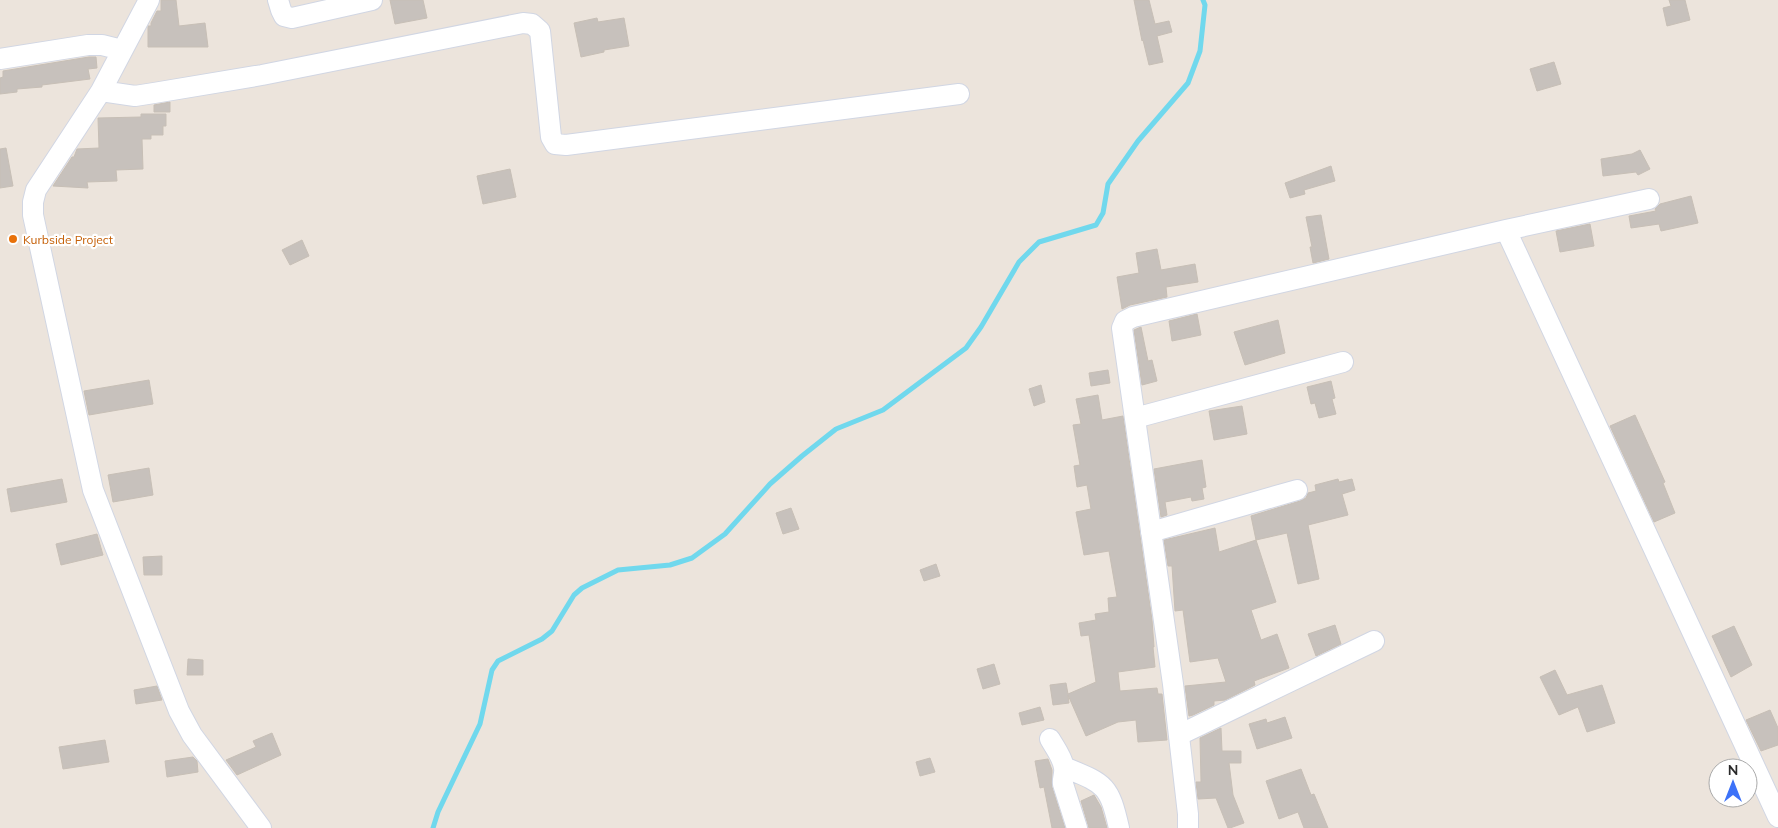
<svg xmlns="http://www.w3.org/2000/svg" width="1778" height="828" viewBox="0 0 1778 828" font-family="Mulish,sans-serif">
<style>
.lines{fill:none;stroke-linecap:round;stroke-linejoin:round}
.stream{stroke:#70d8ed;stroke-width:5}
.building{fill:#c7c1bc;stroke:#c7bfb6}
.minor-casing{stroke:#d1d6e3;stroke-width:22}
.minor{stroke:#fff;stroke-width:20}
.food-dot{fill:#e8710a;stroke:#fff;stroke-width:2}
.labels{text-anchor:middle;dominant-baseline:central;stroke-width:4.5;stroke-linejoin:round;paint-order:stroke}
.food-label{font-size:12px;fill:#c56008;stroke:#fff;text-anchor:start}
</style>
<rect width="100%" height="100%" fill="#ece4dc"/>
<g class="lines">
<path class="stream" d="M433 828 438 812 480 724 492 670 498 661 542 639 552 631 574 595 582 588 618 570 670 565 692 558 725 534 770 484 802 456 836 429 883 410 966 348 981 327 1019 262 1039 242 1096 225 1103 213 1108 184 1138 141 1188 83 1200 51 1205 5 1203 0"/>
</g>
<path class="building" d="M161 0H176L179 26 205 23 208 47H148V26H151V23L157 11H161Z
M390 0H423L427 18 395 24Z
M1134 0H1149L1155 24 1169 21 1172 32 1157 36 1163 62 1149 65 1143 40 1142 41Z
M1669 0H1685L1690 20 1667 26 1663 8 1671 6Z
M597 18 598 22 624 18 629 46 604 50V52L581 57 574 23Z
M89 57H96L97 68 88 69 90 79 42 85V87L17 89V92L0 94V78L3 77V71Z
M1554 62 1561 84 1537 91 1530 69Z
M170 102V112H154V105Z
M141 114H166V126H163V135H151V139H142L143 169 116 170 117 181 87 182 88 188 53 186 72 157H74L77 149 99 148 98 118 141 117Z
M6 148 13 186 0 188V149Z
M1640 150 1650 169 1638 175 1636 172 1603 176 1601 159 1632 154Z
M1331 166 1335 181 1304 190 1305 194 1290 198 1285 183Z
M510 169 516 197 483 204 477 176Z
M1691 196 1698 223 1661 231 1659 224 1631 228 1629 216 1656 211 1655 209 1660 204Z
M1321 215 1329 259 1313 263 1310 247H1312L1306 217Z
M1590 224 1594 246 1560 252 1556 231Z
M302 240 309 256 290 265 282 250Z
M1157 249 1161 270 1195 264 1198 282 1166 287 1167 297 1130 305 1122 309 1117 277 1139 273 1136 253Z
M1197 314 1201 335 1172 341 1169 321Z
M1278 320 1285 353 1245 365 1234 332Z
M1141 327 1148 361 1152 360 1157 381 1142 385 1134 330Z
M1108 370 1110 383 1091 386 1089 373Z
M149 380 153 404 89 415 84 391Z
M1331 381 1335 398 1332 399 1336 414 1319 418 1315 403 1311 404 1307 387Z
M1041 385 1045 402 1034 406 1029 389Z
M1098 395 1102 420 1123 416 1152 620 1154 647H1153L1155 667 1118 672 1120 691 1157 688 1158 694H1162L1167 740 1138 742 1136 720 1118 722 1086 736 1068 695 1069 703 1053 705 1050 685 1066 683 1068 694 1096 682 1089 635 1081 636 1079 623 1096 620 1095 614 1109 612 1108 598 1117 597 1109 551 1084 555 1076 512 1091 509 1087 485 1077 487 1074 466 1080 465 1073 425 1081 424 1076 399Z
M1242 406 1247 434 1214 440 1209 411Z
M1635 415 1665 482 1663 483 1675 513 1654 522 1610 426Z
M1202 460 1206 487 1202 488 1204 499 1192 501 1191 497 1165 502 1167 515 1161 517 1154 469Z
M149 468 153 495 113 502 108 475Z
M62 479 67 502 11 512 7 489Z
M1338 479 1339 482 1352 479 1355 490 1342 494 1348 515 1308 525 1319 579 1298 584 1287 533 1256 540 1251 516 1300 501 1306 498 1308 493 1316 491 1315 485Z
M791 508 799 529 783 534 776 513Z
M1215 528 1219 552 1256 540 1276 602 1251 610 1261 640 1277 634 1289 668 1254 681 1255 685 1225 700 1214 701V705L1193 715 1189 716 1185 686 1226 682 1218 658 1190 662 1183 610 1175 611 1172 566H1168L1164 540Z
M97 534 103 555 61 565 56 544Z
M162 556V575H144L143 557Z
M936 564 940 576 924 581 920 570Z
M1335 625 1341 644 1316 656 1308 634Z
M1734 626 1752 665 1731 677 1712 636Z
M188 659 203 660V675H187Z
M994 664 1000 684 983 689 977 669Z
M1555 670 1567 695 1602 685 1615 723 1587 732 1578 707 1559 715 1540 677Z
M157 686 162 700 136 704 134 690Z
M1040 707 1044 720 1022 725 1019 713Z
M1770 710 1778 728V745L1761 751 1746 720Z
M1285 717 1292 738 1257 749 1249 724 1266 719 1267 723Z
M1221 728 1222 751H1241V763H1229L1233 795 1244 823 1230 828H1228L1216 798 1198 799 1196 782H1201L1200 738Z
M272 733 281 755 237 775 226 760 256 747 253 741Z
M105 740 109 762 63 769 59 747Z
M193 757 197 761 198 772 167 777 165 761Z
M930 758 935 772 920 776 916 762Z
M1048 759 1052 770V787L1065 828H1052L1044 787 1040 788 1035 761Z
M1301 769 1311 795 1314 794 1328 828H1304L1298 812 1279 819 1266 781Z
M1094 795 1101 807 1107 828H1089L1081 801Z"/>
<g class="lines">
<defs>
<path id="minor" d="M149 0 101 91 36 190 33 202V215L93 490 179 711 192 735 261 828
M278 0 281 10 284 16 292 18 372 0
M0 59 88 45H102L122 50
M101 91 135 96 154 93 262 75 523 23 532 24 540 31 551 137 555 144 566 145 959 94
M1506 230 1778 817
M1135 418 1343 362
M1151 532 1297 490
M1179 735 1374 641
M1050 739C1055 748 1063 758 1064 768 1065 774 1062 779 1063 784L1077 828
M1064 767C1105 784 1109 784 1119 828
M1188 828V814L1173 684 1123 335 1122 328 1125 321 1133 317 1506 230 1649 199"/>
</defs>
<use href="#minor" class="minor-casing"/>
<use href="#minor" class="minor"/>
</g>
<circle class="food-dot" cx="13" cy="239" r="5"/>
<g class="labels">
<g class="food-label">
<text x="23" y="239">Kurbside Project</text>
</g>
</g>
<g transform="translate(1733 783)"><circle r="24" fill="#ffffff" stroke="#aaaaaa"/>
<path d="M0-4L9 19L0 12L-9 19Z" fill="#3d72f8"/>
<text y="-8" font-size="14" font-weight="bold" text-anchor="middle" fill="#2a2a2a">N</text>
</g>
</svg>
